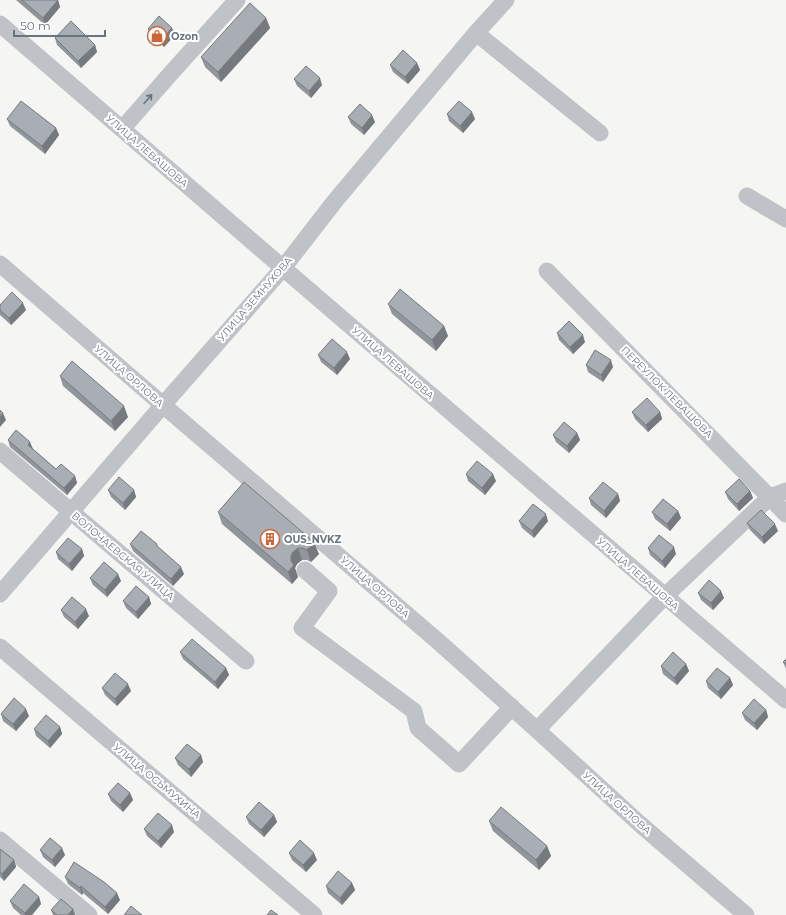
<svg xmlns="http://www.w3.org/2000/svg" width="786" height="915" viewBox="0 0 786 915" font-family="Montserrat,sans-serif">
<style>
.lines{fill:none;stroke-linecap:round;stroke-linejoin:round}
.minor{stroke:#bfc2c6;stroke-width:17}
.wall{fill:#90969b}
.shaded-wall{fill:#767a7e}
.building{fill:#a8aeb4;stroke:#767a7e}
.oneway{stroke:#687480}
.labels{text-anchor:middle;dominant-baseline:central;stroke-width:4;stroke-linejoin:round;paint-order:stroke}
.poi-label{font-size:10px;font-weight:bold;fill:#687480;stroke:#fff;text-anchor:start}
.street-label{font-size:10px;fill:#687480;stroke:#fff}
</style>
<rect width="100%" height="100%" fill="#f5f6f3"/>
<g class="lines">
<path class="minor" d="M0 24 122 129 283 268 665 596 786 700
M476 33 600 133
M122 129 172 72 237 0
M747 196 786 219
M0 264 163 405 440 643 537 730 641 825 746 915
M547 271 786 514
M0 451 246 661
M305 570 329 591 302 628 414 711 418 728 459 764 512 707
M0 594 163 405 283 268 335 201 476 33 506 0
M0 647 314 915
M537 730 665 596 770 497 786 491
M0 840 89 915"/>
</g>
<path class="wall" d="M16 0H58L60 7 45 25Z
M266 18 270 28 221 82 205 67 201 57Z
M172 28 175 35 164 47 151 36 148 29Z
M55 38 95 45 97 52 81 68 57 45Z
M417 63 420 70 408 84 393 72 390 65Z
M294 79 322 85 311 98 297 86Z
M447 114 475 119 463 133 449 121Z
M348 117 375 122 364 135 351 124Z
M7 119 56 128 59 135 45 154 10 126Z
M388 304 444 326 448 336 436 351 392 314Z
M0 305 26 310 11 325 0 315Z
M557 333 585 342 573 354 559 340Z
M318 355 350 359 337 375 321 362Z
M586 365 613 367 603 382 588 372Z
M60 376 128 417 115 431 63 386Z
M632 412H660L662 419 648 432 635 419Z
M577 433 580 440 569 453 556 442 553 435Z
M8 440 33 449 56 469 75 476 77 483 67 495 10 447Z
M466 474 496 481 485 495 468 481Z
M108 490H134L136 497 125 510 111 497Z
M750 491 753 498 739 511 728 499 725 492Z
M618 494 620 501 606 518 591 505 589 498Z
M678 511 681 518 670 531 655 519 652 512Z
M218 512 319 554 311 562 307 560H302L297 564 295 568 298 577 292 584 222 524Z
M519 521H548L534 538 522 528Z
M747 523 778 531 764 544 750 530Z
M130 544H157L158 547 184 574 173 586 133 551Z
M648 548 676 554 665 568 650 555Z
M82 549 84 556 72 571 58 559 56 552Z
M90 578 121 581 107 597 93 585Z
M698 593 724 598 713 610 701 600Z
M149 597 151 604 138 619 126 608 123 601Z
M61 610 89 616 78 629 64 617Z
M180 652 226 668 229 675 218 689 183 659Z
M786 659V669L783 662Z
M686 664 689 671 677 685 663 674 661 666Z
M730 678 733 685 721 699 708 688 706 681Z
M102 688 131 691 117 706 105 695Z
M766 710 768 717 757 730 745 720 742 713Z
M1 714 29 716 16 731 3 721Z
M60 727 62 734 50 748 36 736 34 729Z
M201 755 203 762 191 777 178 765 175 758Z
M130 793 133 800 123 812 111 801 108 794Z
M274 815 277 822 264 837 249 824 246 817Z
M489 821 547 846 551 856 539 870 493 831Z
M144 829 174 832 161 848 147 836Z
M0 849 14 860 16 867 4 881 0 877Z
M40 850 65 855 55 867 43 857Z
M289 853 317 860 306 872 292 860Z
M65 877 120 900 108 914 83 893 82 895 68 884Z
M352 883 355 890 342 905 328 893 326 886Z
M39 897 41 904 32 915H21L13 908 10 901Z
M73 909 75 915H53L51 910Z"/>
<path class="shaded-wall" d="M58 0 60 7 45 25 43 18Z
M266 18 270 28 221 82 218 72Z
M172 28 175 35 164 47 161 40Z
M95 45 97 52 81 68 78 61Z
M417 63 420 70 408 84 405 77Z
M320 78 322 85 311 98 309 91Z
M472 112 475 119 463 133 460 126Z
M372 115 375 122 364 135 362 128Z
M56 128 59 135 45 154 42 146Z
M23 303 26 310 11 325 9 318Z
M444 326 448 336 436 351 432 340Z
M583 335 585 342 573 354 570 347Z
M347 352 350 359 337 375 334 368Z
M611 360 613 367 603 382 601 375Z
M124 406 128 417 115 431 111 421Z
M660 412 662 419 648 432 646 425Z
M3 413 6 420 0 427V417Z
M577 433 580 440 569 453 567 446Z
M30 442 33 449 30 452 28 445Z
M493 474 496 481 485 495 482 488Z
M75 476 77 483 67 495 64 488Z
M134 490 136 497 125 510 123 503Z
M750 491 753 498 739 511 737 504Z
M618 494 620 501 606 518 604 511Z
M678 511 681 518 670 531 667 524Z
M546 514 548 521 534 538 532 531Z
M775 524 778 531 764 544 762 537Z
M314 542 319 554 311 562 307 550Z
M674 547 676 554 665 568 662 561Z
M298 548 302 560 297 564 295 568 298 577 292 584 288 572 291 556 293 552Z
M82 549 84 556 72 571 69 564Z
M181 567 184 574 173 586 171 579Z
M118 574 121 581 107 597 105 590Z
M721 591 724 598 713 610 711 603Z
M149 597 151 604 138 619 136 612Z
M86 609 89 616 78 629 75 622Z
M686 664 689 671 677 685 674 678Z
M226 668 229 675 218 689 215 682Z
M730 678 733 685 721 699 718 692Z
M128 684 131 691 117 706 115 699Z
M26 709 29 716 16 731 13 724Z
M766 710 768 717 757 730 754 723Z
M60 727 62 734 50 748 48 741Z
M201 755 203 762 191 777 189 769Z
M130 793 133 800 123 812 120 805Z
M274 815 277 822 264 837 261 830Z
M172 825 174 832 161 848 158 841Z
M547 846 551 856 539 870 536 860Z
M62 848 65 855 55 867 52 860Z
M314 853 317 860 306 872 303 865Z
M14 860 16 867 4 881 2 874Z
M352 883 355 890 342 905 340 898Z
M81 886 83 893 82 895 80 888Z
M117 893 120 900 108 914 105 907Z
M39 897 41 904 32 915H25V913Z
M73 909 75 915H68Z"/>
<path class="building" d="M22 0H58L43 18Z
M250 3 266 18 218 72 201 57Z
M159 16 172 28 161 40 148 29Z
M71 21 95 45 78 61 55 38Z
M403 50 417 63 405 77 390 65Z
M306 66 320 78 309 91 294 79Z
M21 101 56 128 42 146 7 119Z
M459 101 472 112 460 126 447 114Z
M360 104 372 115 362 128 348 117Z
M400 289 444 326 432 340 388 304Z
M12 292 23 303 9 318 0 310V305Z
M569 321 583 335 570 347 557 333Z
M332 339 347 352 334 368 318 355Z
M595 350 611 360 601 375 586 365Z
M72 361 124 406 111 421 60 376Z
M647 398 660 412 646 425 632 412Z
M0 410 3 413 0 417Z
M564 422 577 433 567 446 553 435Z
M16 430 30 442 28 445 56 469 61 464 75 476 64 488 8 440Z
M477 461 493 474 482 488 466 474Z
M119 477 134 490 123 503 108 490Z
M739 479 750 491 737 504 725 492Z
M244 482 314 542 307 550 302 548H298L293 552 291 556V561L294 565 288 572 218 512Z
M603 482 618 494 604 511 589 498Z
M663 499 678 511 667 524 652 512Z
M533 504 546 514 532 531 519 521Z
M761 510 775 524 762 537 747 523Z
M141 531 157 544 156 545 181 567 171 579 130 544Z
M659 535 674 547 662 561 648 548Z
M68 538 82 549 69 564 56 552Z
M104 562 118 574 105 590 90 578Z
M709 580 721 591 711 603 698 593Z
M136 586 149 597 136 612 123 601Z
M72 597 86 609 75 622 61 610Z
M192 639 226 668 215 682 180 652Z
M673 652 686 664 674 678 661 666Z
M786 659V664L783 662Z
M717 668 730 678 718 692 706 681Z
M115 673 128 684 115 699 102 688Z
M14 698 26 709 13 724 1 714Z
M754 699 766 710 754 723 742 713Z
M46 715 60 727 48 741 34 729Z
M187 744 201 755 189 769 175 758Z
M118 783 130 793 120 805 108 794Z
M259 802 274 815 261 830 246 817Z
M501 807 547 846 536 860 489 821Z
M158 813 172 825 158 841 144 829Z
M50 838 62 848 52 860 40 850Z
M300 840 314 853 303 865 289 853Z
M0 849 14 860 2 874 0 872Z
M74 862 104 882 117 893 105 907 81 886 80 888 65 877Z
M338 871 352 883 340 898 326 886Z
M24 884 39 897 25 913 10 901Z
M61 899 73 909 68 915H57L51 910Z
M131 906 142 915H124Z
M271 910 278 915H267Z"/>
<defs><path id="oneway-shaft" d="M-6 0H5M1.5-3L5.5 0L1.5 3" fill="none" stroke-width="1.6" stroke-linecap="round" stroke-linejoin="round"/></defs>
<use class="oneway" href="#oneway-shaft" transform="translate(148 99) rotate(-49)"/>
<defs>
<symbol id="shop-ring" viewBox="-11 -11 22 22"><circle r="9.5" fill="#fff" stroke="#ce653a" stroke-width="1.5"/><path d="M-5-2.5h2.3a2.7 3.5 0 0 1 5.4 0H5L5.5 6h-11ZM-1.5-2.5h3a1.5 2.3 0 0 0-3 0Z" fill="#ce653a"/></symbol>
<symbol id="building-ring" viewBox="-11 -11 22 22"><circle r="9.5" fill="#fff" stroke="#ce653a" stroke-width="1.5"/><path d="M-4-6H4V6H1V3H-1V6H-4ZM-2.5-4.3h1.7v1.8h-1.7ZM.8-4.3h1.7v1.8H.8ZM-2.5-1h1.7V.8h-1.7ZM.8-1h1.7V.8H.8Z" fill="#ce653a"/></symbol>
</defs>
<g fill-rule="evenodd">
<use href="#shop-ring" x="146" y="25" width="22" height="22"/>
<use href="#building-ring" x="259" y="528" width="22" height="22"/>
</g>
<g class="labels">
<g class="poi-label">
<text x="171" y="36">Ozon</text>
<text x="284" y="539">OUS_NVKZ</text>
</g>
<g class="street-label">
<text transform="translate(147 151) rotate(41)">УЛИЦА ЛЕВАШОВА</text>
<text transform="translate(255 299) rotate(-49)">УЛИЦА ЗЕМНУХОВА</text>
<text transform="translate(393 363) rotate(41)">УЛИЦА ЛЕВАШОВА</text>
<text transform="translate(129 376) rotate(41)">УЛИЦА ОРЛОВА</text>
<text transform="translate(667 392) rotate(45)">ПЕРЕУЛОК ЛЕВАШОВА</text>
<text transform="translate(123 556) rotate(40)">ВОЛОЧАЕВСКАЯ УЛИЦА</text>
<text transform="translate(638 574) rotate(41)">УЛИЦА ЛЕВАШОВА</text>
<text transform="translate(375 587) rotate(41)">УЛИЦА ОРЛОВА</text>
<text transform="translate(157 781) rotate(40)">УЛИЦА ОСЬМУХИНА</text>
<text transform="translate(617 803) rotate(42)">УЛИЦА ОРЛОВА</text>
</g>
</g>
<path d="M14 30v6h91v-6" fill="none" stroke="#687480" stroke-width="2"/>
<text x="20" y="30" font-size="12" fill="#687480" stroke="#ffffff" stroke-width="3" paint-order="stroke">50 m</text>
</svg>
